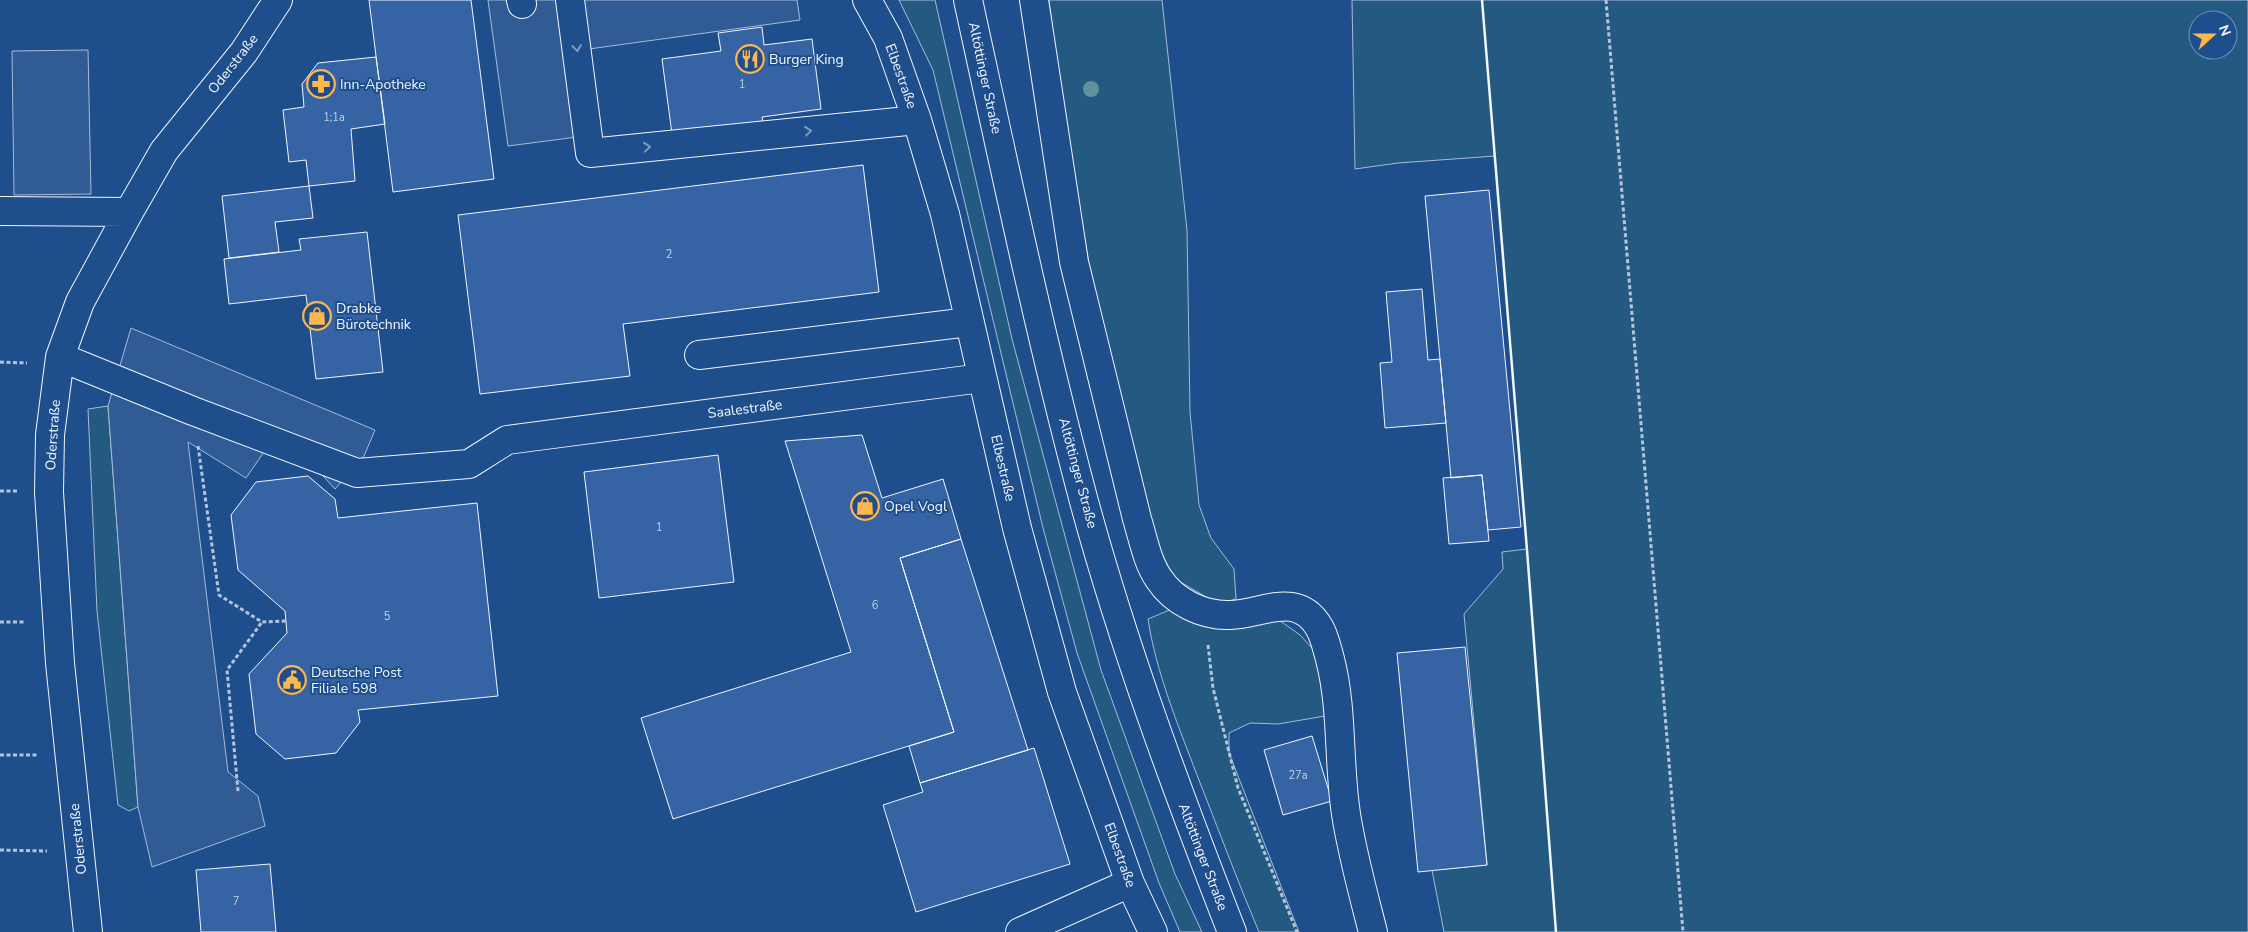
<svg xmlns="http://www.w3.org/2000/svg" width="2248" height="932" viewBox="0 0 2248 932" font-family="'Nunito Sans',sans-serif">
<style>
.green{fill:#245a82;stroke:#a8bbd7;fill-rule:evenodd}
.parking{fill:#305b95;stroke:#a8bbd7}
.building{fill:#3563a3;stroke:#f2f6ff}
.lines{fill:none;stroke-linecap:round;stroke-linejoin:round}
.minor-casing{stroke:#f2f6ff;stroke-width:30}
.major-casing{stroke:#f2f6ff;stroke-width:30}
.path{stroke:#b3c4dc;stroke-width:3;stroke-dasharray:4 2.5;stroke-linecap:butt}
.minor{stroke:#1f4e8c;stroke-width:28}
.major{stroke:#1f4e8c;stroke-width:28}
.wall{stroke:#f2f6ff;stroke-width:2.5}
.tree{fill:#61919a}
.oneway{stroke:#7e9ac0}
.labels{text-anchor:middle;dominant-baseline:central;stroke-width:4;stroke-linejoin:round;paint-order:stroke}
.number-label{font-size:11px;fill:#c3d1e8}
.poi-label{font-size:14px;fill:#f2f6ff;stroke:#1f4e8c;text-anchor:start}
.street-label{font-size:14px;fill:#f2f6ff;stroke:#1f4e8c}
</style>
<rect width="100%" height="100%" fill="#1f4e8c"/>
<path class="green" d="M899 0H935L1012 339 1101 670 1175 874 1202 932H1180L1159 883 1077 653 1043 528 933 70Z
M1049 0H1162L1187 230 1190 412 1199 505 1211 538 1234 569 1236 599 1218 604 1177 580 1154 546 1094 292 1064 121Z
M1352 0H2248V932H1444L1432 870 1487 865 1464 614 1503 569 1502 552 1527 549 1495 156 1398 163 1355 169ZM2198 20H2228V50H2198Z
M108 406 138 807 129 811 118 805 97 611 88 409Z
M1172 609 1279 620 1300 635 1312 648 1325 684V716L1278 724 1250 723 1229 733V753L1299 932H1259C1237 880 1218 828 1197 775 1178 725 1156 672 1148 619Z"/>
<path class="parking" d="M488 0H797L800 20 589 49 600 134 508 146Z
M88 50 91 194 14 195 12 51Z
M131 328 375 430 364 456 335 489 313 465 264 452 246 478 188 442 228 772 258 796 265 826 152 867 138 807 108 406Z"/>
<path class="building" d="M369 0H471L494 179 393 192Z
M762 27 764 45 812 39 821 109 762 117 763 122 672 134 662 59 721 51 718 33Z
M376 57 385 124 351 129 355 181 309 186 306 160 289 162 283 110 304 107 302 84 318 63Z
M863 165 879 292 623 324 630 376 480 394 458 215Z
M309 186 313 218 275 222 279 252 229 258 222 196Z
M1489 190 1521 527 1488 530 1482 475 1451 478 1425 196Z
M367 232 383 372 316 379 306 295 229 304 224 259 301 250 299 239Z
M1422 289 1428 360 1440 359 1446 423 1385 428 1380 363 1392 362 1386 292Z
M862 435 882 498 943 479 961 539 900 558 954 732 673 819 641 718 851 652 785 441Z
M718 455 734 582 599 598 584 472Z
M1482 475 1489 541 1449 544 1443 478Z
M308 476 335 499 338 518 477 503 498 696 358 710 360 722 336 753 285 759 256 734 249 674 287 633 285 611 238 570 231 515 256 482Z
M961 539 1028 750 920 783 909 746 954 732 900 558Z
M1465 647 1487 865 1418 872 1397 653Z
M1312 736 1332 801 1283 815 1264 750Z
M1034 748 1070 864 916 912 883 805 923 792 920 783Z
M270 864 276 932H201L196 870Z"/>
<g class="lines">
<defs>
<path id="minor" d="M521 0 522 4
M570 0 590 153 917 120
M867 0 888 38 917 120 945 214 1017 528 1062 692 1130 883 1153 932
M1034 0 1074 262 1137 519C1143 538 1147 562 1159 579 1174 602 1203 616 1230 615 1263 614 1297 590 1319 627 1325 637 1327 649 1330 659 1343 710 1338 762 1346 814 1352 853 1363 893 1373 932
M0 211 129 212
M699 355 969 322
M60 357 193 411 357 473 469 464 507 440 982 378
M88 932 60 663 49 492 50 435 60 357 80 302 129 212 164 151 244 52 278 0
M1020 932 1130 883"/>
<path id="major" d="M968 0C1004 165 1039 331 1082 494 1122 643 1176 788 1232 932"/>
</defs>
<use href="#minor" class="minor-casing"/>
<use href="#major" class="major-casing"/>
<path class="path" d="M1606 0 1683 932
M0 362 27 363
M198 446 219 595 262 622 286 621
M0 491H17
M0 622H24
M1208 645 1213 688 1238 788 1297 932
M0 755H37
M238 791 227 670 262 622
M0 850 47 851"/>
<use href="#minor" class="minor"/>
<use href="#major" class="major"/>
<path class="wall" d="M1482 0 1527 550 1556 932"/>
</g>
<circle class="tree" cx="1091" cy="89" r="8"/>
<defs><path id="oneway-chevron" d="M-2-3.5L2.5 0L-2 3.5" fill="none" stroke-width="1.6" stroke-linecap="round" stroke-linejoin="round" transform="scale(1.25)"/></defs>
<g class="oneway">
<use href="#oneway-chevron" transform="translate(577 48) rotate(83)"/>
<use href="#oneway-chevron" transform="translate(808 131) rotate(-6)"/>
<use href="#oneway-chevron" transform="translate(647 147) rotate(-6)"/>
</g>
<defs>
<symbol id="restaurant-ring" viewBox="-11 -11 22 22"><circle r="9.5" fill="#1f4e8c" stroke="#ffb74d" stroke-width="1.5"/><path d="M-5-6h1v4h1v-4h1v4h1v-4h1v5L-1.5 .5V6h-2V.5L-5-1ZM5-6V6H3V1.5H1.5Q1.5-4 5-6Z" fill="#ffb74d"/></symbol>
<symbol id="pharmacy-ring" viewBox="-11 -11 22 22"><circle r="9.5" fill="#1f4e8c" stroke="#ffb74d" stroke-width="1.5"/><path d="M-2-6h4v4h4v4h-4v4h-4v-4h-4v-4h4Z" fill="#ffb74d"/></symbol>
<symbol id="shop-ring" viewBox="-11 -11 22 22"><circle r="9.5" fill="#1f4e8c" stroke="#ffb74d" stroke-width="1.5"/><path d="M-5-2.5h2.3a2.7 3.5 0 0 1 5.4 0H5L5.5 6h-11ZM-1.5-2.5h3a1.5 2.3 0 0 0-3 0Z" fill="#ffb74d"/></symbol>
<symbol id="civic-ring" viewBox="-11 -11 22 22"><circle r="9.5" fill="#1f4e8c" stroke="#ffb74d" stroke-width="1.5"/><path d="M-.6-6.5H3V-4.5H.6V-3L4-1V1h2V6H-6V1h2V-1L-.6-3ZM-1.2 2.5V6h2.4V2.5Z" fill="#ffb74d"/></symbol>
</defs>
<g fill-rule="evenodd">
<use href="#restaurant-ring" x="734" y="43" width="32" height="32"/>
<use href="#pharmacy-ring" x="305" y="68" width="32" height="32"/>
<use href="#shop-ring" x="301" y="300" width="32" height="32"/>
<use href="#shop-ring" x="849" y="490" width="32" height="32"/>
<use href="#civic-ring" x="276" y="664" width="32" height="32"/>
</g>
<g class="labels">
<g class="number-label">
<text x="742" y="84">1</text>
<text x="334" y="117">1;1a</text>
<text x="669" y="254">2</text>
<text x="659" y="527">1</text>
<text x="875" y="605">6</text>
<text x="387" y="616">5</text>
<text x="1298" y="775">27a</text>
<text x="236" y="901">7</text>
</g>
<g class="poi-label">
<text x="769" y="59">Burger King</text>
<text x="340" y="84">Inn-Apotheke</text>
<text x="336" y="308">Drabke<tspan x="336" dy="16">Bürotechnik</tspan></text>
<text x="884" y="506">Opel Vogl</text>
<text x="311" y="672">Deutsche Post<tspan x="311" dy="16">Filiale 598</tspan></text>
</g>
<g class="street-label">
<text transform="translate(233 64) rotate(-52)">Oderstraße</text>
<text transform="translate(901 76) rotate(70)">Elbestraße</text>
<text transform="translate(985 78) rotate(78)">Altöttinger Straße</text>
<text transform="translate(745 409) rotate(-7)">Saalestraße</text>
<text transform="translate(53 435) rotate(-86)">Oderstraße</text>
<text transform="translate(1003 468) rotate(77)">Elbestraße</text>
<text transform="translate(1078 473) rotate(75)">Altöttinger Straße</text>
<text transform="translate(78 839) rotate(-96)">Oderstraße</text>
<text transform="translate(1120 855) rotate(70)">Elbestraße</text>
<text transform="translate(1203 857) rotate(69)">Altöttinger Straße</text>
</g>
</g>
<g transform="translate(2213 35) rotate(69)"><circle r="24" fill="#1f4e8c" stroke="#7391ba"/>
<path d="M0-4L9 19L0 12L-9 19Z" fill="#ffb74d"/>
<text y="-8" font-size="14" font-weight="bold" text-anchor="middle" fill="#f2f6ff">N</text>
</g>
</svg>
